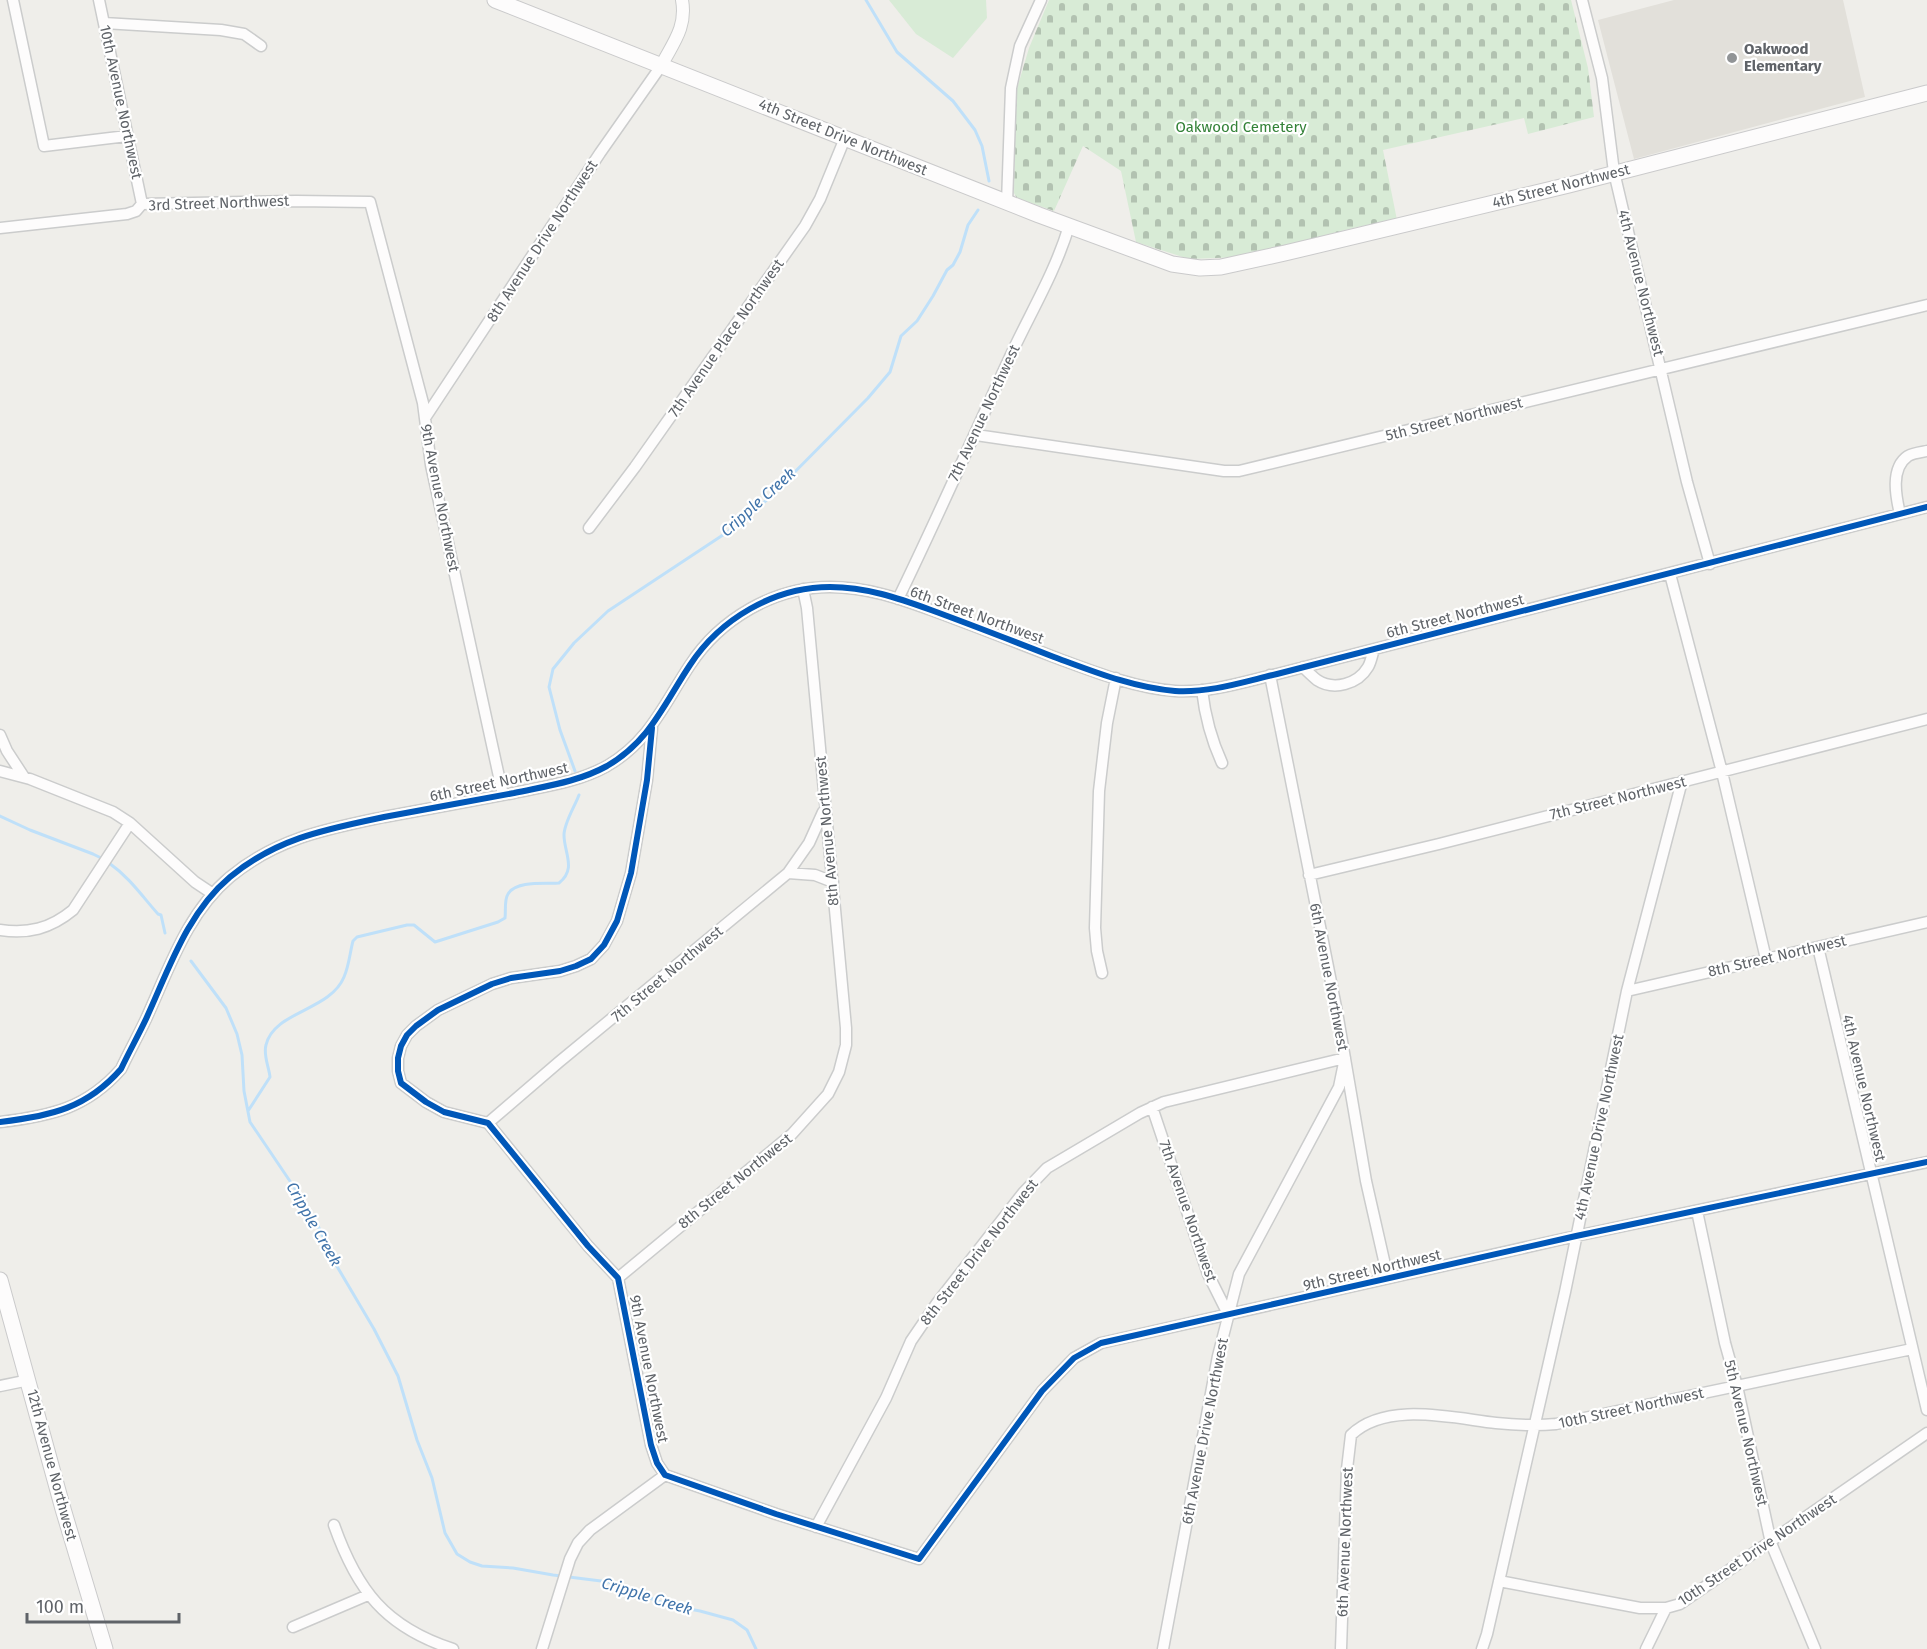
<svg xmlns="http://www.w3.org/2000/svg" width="1927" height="1649" viewBox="0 0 1927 1649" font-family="'Fira Sans',sans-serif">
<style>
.education{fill:#e2e0da}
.cemetery{fill:url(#cemetery-stones)}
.park{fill:#d8ebd6}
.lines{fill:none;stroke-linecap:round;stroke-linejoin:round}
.stream{stroke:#bfe0f9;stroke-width:3}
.minor-casing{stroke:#cbcccc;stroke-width:13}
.tertiary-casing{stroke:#cbcccc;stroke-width:14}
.secondary-casing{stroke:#cacacb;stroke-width:17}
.minor{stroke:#fdfcfc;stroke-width:10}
.tertiary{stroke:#fdfcfc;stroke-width:12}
.secondary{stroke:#fdfcfc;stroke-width:15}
.cycleway-casing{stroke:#fff;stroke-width:10}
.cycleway{stroke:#0057b8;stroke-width:6}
.poi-dot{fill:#919496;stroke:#fff;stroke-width:2}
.labels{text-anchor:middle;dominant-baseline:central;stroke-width:4.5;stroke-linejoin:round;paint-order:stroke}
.poi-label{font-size:15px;font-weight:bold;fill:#5f6368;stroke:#fff;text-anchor:start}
.street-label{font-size:15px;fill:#5f6368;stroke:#fff}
.park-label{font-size:15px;fill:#348238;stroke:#fff}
.water-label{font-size:16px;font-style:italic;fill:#4174aa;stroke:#fff}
</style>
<defs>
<pattern id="cemetery-stones" width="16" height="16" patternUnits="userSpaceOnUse" patternTransform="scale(1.5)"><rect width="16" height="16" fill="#d8ebd6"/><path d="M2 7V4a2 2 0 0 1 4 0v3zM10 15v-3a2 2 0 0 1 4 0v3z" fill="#b2c2b1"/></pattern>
</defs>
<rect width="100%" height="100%" fill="#efeeea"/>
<path class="education" d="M1674 0H1843L1865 97 1634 159 1598 20Z"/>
<path class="cemetery" d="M1049 0H1571L1588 68 1594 117 1528 134 1524 118 1383 150 1397 220 1357 227 1241 257 1189 259 1136 242 1121 171 1083 146 1054 211 1017 198 1014 193 1016 92 1029 48Z"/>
<path class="park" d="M889 0H986L987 18 953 58 916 34Z"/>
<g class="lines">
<path class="stream" d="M866 0 897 52 953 101 975 130 982 146 989 181
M575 771 560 730 549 687 553 669 574 643 608 611 735 527 769 498 868 398 890 372 901 336 917 321 933 296 947 270 953 265 960 252 968 225 978 210
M0 816 30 830 93 854 103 859
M109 863C129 877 142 896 158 914L161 915 165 933
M191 961 226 1008 237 1034 242 1055 244 1091 250 1122 300 1196 318 1226 335 1263 374 1329 398 1376 417 1440 432 1478 445 1533 457 1554 470 1562 482 1566 513 1568 553 1575 609 1582 668 1605 700 1611 733 1620 747 1630 756 1649
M248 1111 270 1077C269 1067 263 1055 266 1045 274 1011 330 1011 344 977 349 966 350 952 353 941L357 937 407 925H414L435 942 498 922 505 918C506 911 504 900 508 894 516 880 546 884 559 883 577 869 564 853 564 835 564 823 575 806 579 795"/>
<defs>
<path id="minor" d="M13 0 44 146 127 136
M99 0 142 204
M1582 0 1602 78 1614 172 1687 482 1710 564
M104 23 221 30 244 34 261 46
M1007 203 1011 88 1020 46 1041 0
M0 228 127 214 136 211 142 204 296 201 370 202 423 403 431 465 503 795
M425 418 600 153 661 66
M976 435 1224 471H1239L1927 305
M1900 514C1896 497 1890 468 1908 456 1913 453 1922 452 1927 451
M589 528 635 467 805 226 820 199 845 138
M1670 574 1722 772 1766 959
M898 599C937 519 972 439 1009 359 1029 315 1055 273 1069 226
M1303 667C1307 671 1312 676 1317 680 1334 691 1358 684 1368 667 1371 662 1372 655 1374 649
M1270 675 1337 1012 1366 1181 1388 1278
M1202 690C1205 716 1211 739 1222 763
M652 728 647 780 631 873 617 921 604 945 591 959 576 966 560 971 511 978 492 984 438 1010 416 1026 407 1035 401 1046 398 1058V1071L401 1083 426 1102 444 1112 488 1123 588 1246 618 1278 651 1445 657 1463 665 1475 776 1514 919 1559 1042 1391 1074 1358 1101 1343 1576 1236 1927 1162
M0 735 7 751 24 777
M0 771 30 779 113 812 130 823 195 882 213 894
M788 873 815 875 833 882
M1309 875 1439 844 1927 719
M0 930C28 934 50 929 73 910L130 823
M1818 947 1927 1410
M1102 973 1097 951 1095 928 1099 791 1107 723 1116 678
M1627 991 1927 922
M1152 1107 1208 1274 1228 1314
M0 1122C51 1116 87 1108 121 1069 129 1052 138 1036 146 1019 169 969 187 913 230 877 277 838 327 829 384 817 427 809 471 801 514 793 546 786 578 782 607 766 650 741 664 704 690 665 720 619 774 587 830 587 866 587 898 598 931 610 972 625 1013 641 1054 657 1092 671 1134 688 1175 691 1210 693 1243 682 1277 674L1927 507
M488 1123 559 1062 788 873 809 843 823 812
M1697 1211 1725 1343 1737 1386 1771 1543 1815 1649
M618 1278 792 1134 828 1094 839 1072 846 1045V1028L807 608 803 589
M0 1386 29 1380
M334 1525C357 1590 385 1627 453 1649
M816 1527 886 1398 911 1341 937 1303 1023 1193 1047 1168 1140 1113 1164 1102 1345 1058 1339 1087 1239 1274 1218 1356 1163 1649
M1499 1581 1640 1608H1666L1680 1604 1927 1433
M293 1627 368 1595
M542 1649 570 1559 578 1543 590 1530 665 1475
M1341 1649 1347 1469 1351 1435C1386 1401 1452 1418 1496 1423 1516 1425 1536 1426 1556 1424L1912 1349
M1482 1649 1487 1634 1565 1292 1627 991 1682 781
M1646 1649 1666 1608"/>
<path id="tertiary" d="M661 66C673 43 687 27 682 0"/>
<path id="secondary" d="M495 0 1039 215 1172 264 1200 268 1221 267 1285 253 1569 185 1927 93
M0 1280 63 1509 105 1649"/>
</defs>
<use href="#minor" class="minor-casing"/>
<use href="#tertiary" class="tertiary-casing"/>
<use href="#secondary" class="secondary-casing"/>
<use href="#minor" class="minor"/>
<use href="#tertiary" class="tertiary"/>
<use href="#secondary" class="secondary"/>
<defs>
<path id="cycleway" d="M652 728 647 780 631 873 617 921 604 945 591 959 576 966 560 971 511 978 492 984 438 1010 416 1026 407 1035 401 1046 398 1058V1071L401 1083 426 1102 444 1112 488 1123 588 1246 618 1278 651 1445 657 1463 665 1475 776 1514 919 1559 1042 1391 1074 1358 1101 1343 1576 1236 1927 1162
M0 1122C51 1116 87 1108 121 1069 129 1052 138 1036 146 1019 169 969 187 913 230 877 277 838 327 829 384 817 427 809 471 801 514 793 546 786 578 782 607 766 650 741 664 704 690 665 720 619 774 587 830 587 866 587 898 598 931 610 972 625 1013 641 1054 657 1092 671 1134 688 1175 691 1210 693 1243 682 1277 674L1927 507"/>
</defs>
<use href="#cycleway" class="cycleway-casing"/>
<use href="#cycleway" class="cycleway"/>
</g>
<circle class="poi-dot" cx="1732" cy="58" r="6"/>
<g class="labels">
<g class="poi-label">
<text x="1744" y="49">Oakwood<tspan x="1744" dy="17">Elementary</tspan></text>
</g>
<g class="street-label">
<text transform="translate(121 102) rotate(78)">10th Avenue Northwest</text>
<text transform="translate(843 137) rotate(22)">4th Street Drive Northwest</text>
<text transform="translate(1561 186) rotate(-14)">4th Street Northwest</text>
<text transform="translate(219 203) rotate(-2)">3rd Street Northwest</text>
<text transform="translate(542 241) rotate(-57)">8th Avenue Drive Northwest</text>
<text transform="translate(1641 283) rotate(76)">4th Avenue Northwest</text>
<text transform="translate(726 338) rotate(-55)">7th Avenue Place Northwest</text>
<text transform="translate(984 413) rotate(-65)">7th Avenue Northwest</text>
<text transform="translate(1454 419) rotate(-14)">5th Street Northwest</text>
<text transform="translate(440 498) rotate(79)">9th Avenue Northwest</text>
<text transform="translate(977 615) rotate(20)">6th Street Northwest</text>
<text transform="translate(1455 616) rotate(-14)">6th Street Northwest</text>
<text transform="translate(499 782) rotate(-12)">6th Street Northwest</text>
<text transform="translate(1618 798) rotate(-14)">7th Street Northwest</text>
<text transform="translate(827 831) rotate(-95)">8th Avenue Northwest</text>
<text transform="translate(1777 956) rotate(-13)">8th Street Northwest</text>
<text transform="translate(667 974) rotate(-40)">7th Street Northwest</text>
<text transform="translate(1329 977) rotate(79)">6th Avenue Northwest</text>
<text transform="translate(1864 1088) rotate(77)">4th Avenue Northwest</text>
<text transform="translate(1599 1127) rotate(-78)">4th Avenue Drive Northwest</text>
<text transform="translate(735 1181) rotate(-39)">8th Street Northwest</text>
<text transform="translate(1188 1211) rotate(71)">7th Avenue Northwest</text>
<text transform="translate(979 1252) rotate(-52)">8th Street Drive Northwest</text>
<text transform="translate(1372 1270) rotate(-13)">9th Street Northwest</text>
<text transform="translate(649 1369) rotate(79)">9th Avenue Northwest</text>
<text transform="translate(1631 1408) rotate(-12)">10th Street Northwest</text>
<text transform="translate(1205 1431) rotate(-79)">6th Avenue Drive Northwest</text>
<text transform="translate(1746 1433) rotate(77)">5th Avenue Northwest</text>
<text transform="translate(52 1465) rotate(75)">12th Avenue Northwest</text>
<text transform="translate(1345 1542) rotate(-88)">6th Avenue Northwest</text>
<text transform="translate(1757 1550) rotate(-34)">10th Street Drive Northwest</text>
</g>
<g class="park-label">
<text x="1241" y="127">Oakwood Cemetery</text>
</g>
<g class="water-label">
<text transform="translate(758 502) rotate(-42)">Cripple Creek</text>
<text transform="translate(314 1224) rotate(60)">Cripple Creek</text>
<text transform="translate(647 1596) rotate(17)">Cripple Creek</text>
</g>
</g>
<path d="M27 1613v9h152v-9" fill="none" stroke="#5f6368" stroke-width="3"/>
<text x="36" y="1613" font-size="18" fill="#5f6368" stroke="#ffffff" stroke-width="4.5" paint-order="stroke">100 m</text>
</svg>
